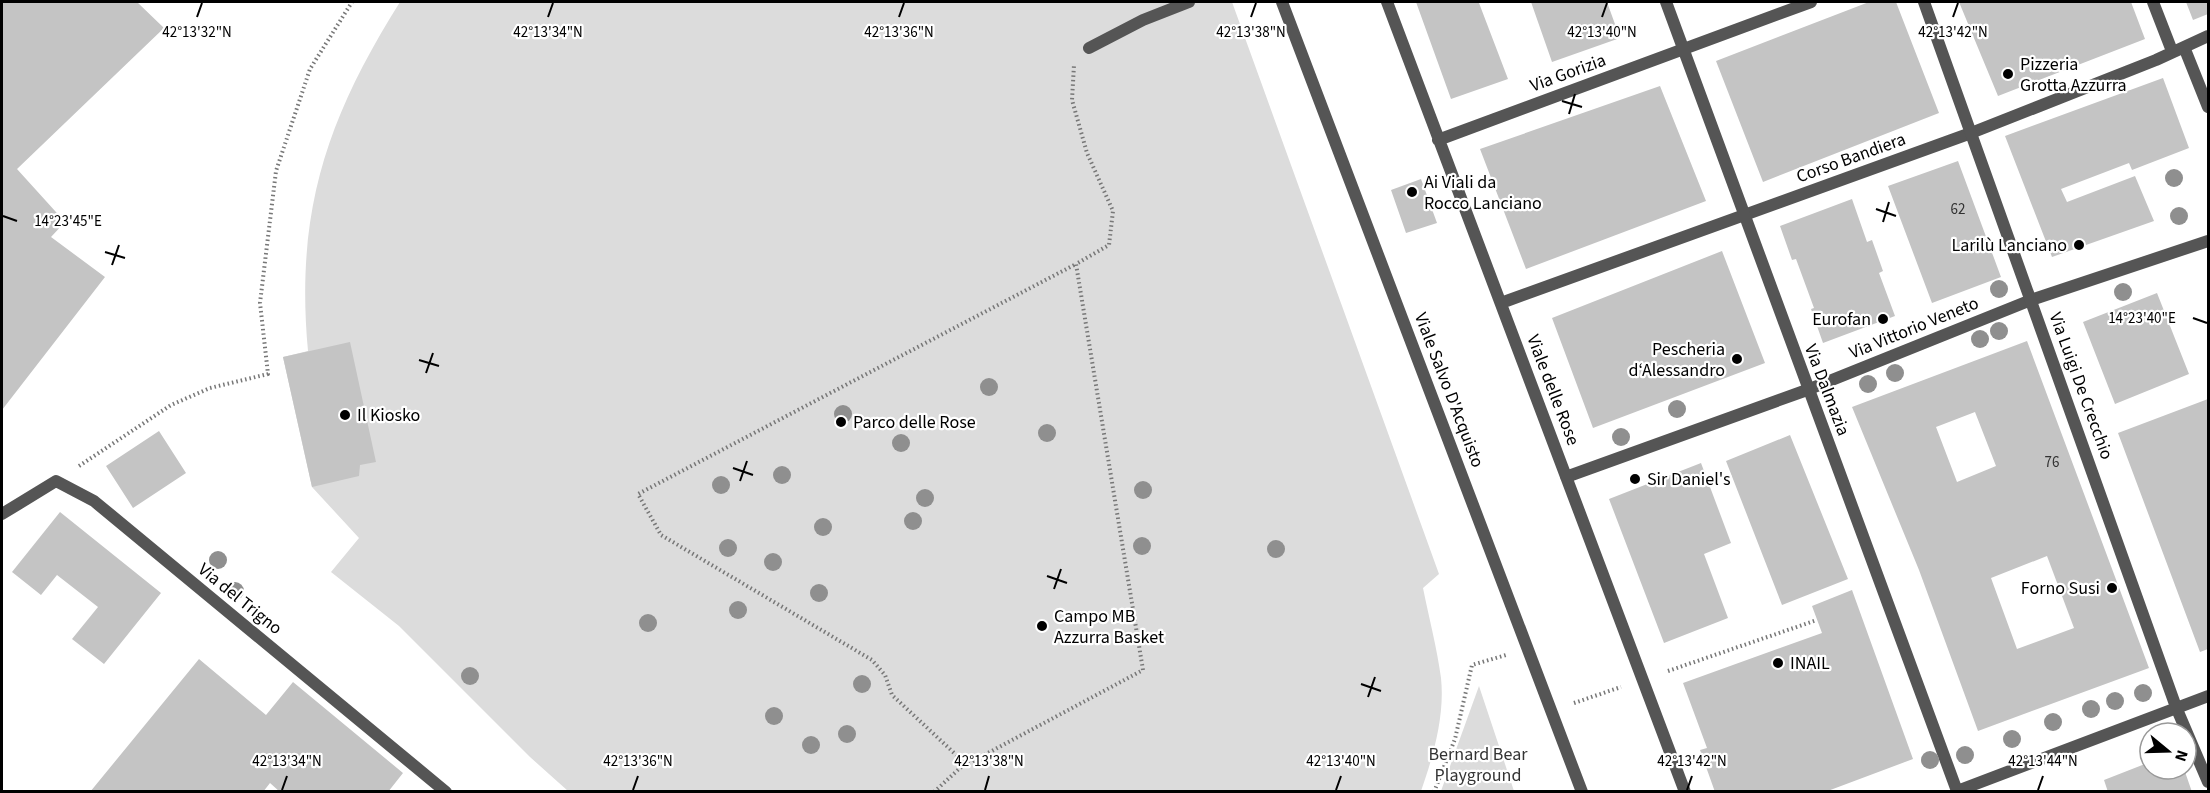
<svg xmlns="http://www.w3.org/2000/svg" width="2210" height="793" viewBox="0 0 2210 793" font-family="'Source Sans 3',sans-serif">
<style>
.green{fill:#dcdcdc}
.building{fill:#c4c4c4;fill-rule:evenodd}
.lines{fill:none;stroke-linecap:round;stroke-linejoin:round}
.path{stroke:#777;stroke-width:4;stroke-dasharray:1.5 3;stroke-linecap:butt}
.pedestrian{stroke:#555;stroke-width:12}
.minor{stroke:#555;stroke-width:12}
.tertiary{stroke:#555;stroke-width:12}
.tree{fill:#8f8f8f}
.ticks{fill:none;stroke:#000;stroke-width:2}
.poi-dot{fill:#000;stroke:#fff;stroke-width:2}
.labels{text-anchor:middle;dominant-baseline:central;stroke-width:4.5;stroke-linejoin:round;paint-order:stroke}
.number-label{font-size:15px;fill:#313131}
.poi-label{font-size:18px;fill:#000;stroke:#fff;text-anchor:start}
.street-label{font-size:18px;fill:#000;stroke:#fff}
.park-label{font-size:18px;fill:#333;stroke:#fff}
.ticks-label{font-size:15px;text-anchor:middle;fill:#000;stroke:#fff;stroke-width:4.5;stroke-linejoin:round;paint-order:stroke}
</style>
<rect width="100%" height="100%" fill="#fff"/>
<path class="green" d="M400 2H1232L1439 574 1423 588C1429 618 1437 648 1441 678 1445 716 1433 757 1421 791H568L530 757 399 626 331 572 359 538 312 487 283 357 308 351C295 212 327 118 400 2Z
M1479 686 1514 791H1441Z"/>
<path class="building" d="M2 2H137L164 28 17 169 65 222 51 237 105 277 2 410Z
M1416 2H1483L1479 3 1508 79 1451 99Z
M1531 2H1607L1620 38 1552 62Z
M1869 2H1896L1939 113 1763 182 1716 61Z
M1959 2H2131L2145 39 1998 96Z
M2186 2H2208V14L2193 20Z
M2163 78 2189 148 2132 170 2129 163 2061 189 2067 202 2135 176 2154 221 2052 257 2005 136Z
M1660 86 1706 201 1526 269 1480 149Z
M1958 161 2001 277 1932 303 1888 186Z
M1421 179 1437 223 1406 233 1391 190Z
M1852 199 1867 242 1872 240 1883 271 1879 273 1895 316 1823 343 1811 309 1814 308 1796 259 1792 260 1780 226Z
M1722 251 1765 363 1593 428 1552 318Z
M2157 293 2189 374 2115 404 2083 322Z
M2027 341 2149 668 1978 731 1919 570 1852 407ZM1975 412 1996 466 1957 482 1936 427ZM2047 556 2074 628 2017 649 1991 578Z
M350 342 376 462 360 465 359 476 312 487 283 357Z
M2208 399V649L2200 652 2118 433Z
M159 431 186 473 133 508 106 466Z
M1790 435 1848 579 1782 605 1726 461Z
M1701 463 1731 543 1704 554 1728 618 1664 643 1609 499Z
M60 512 161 593 104 664 72 639 98 607 57 575 41 595 12 572Z
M1852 590 1913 759 1825 792H1715L1700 750 1707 748 1683 683 1822 633 1812 606Z
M199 659 266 715 293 682 403 773 388 792H280L270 783 263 792H90Z
M2150 762V769H2184L2192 792H2108L2104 780Z"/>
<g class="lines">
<path class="path" d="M79 466 171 405 210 388 268 374 260 303 276 171 310 69 352 2
M1668 671 1817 620
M1574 703 1621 687
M967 765 892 695 885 675 872 660 661 535 638 494 1076 264
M934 792 960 768 1143 670 1076 264 1109 245 1113 211 1087 153 1072 100 1074 65
M1434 792 1455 739 1472 665 1506 655"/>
<path class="pedestrian" d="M1282 2 1582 792
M1089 48 1143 20 1189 2"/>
<path class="minor" d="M1387 2 1685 792
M2153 2 2172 51
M2184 47 2208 107
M1438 140 1811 2
M1501 303 1971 133 2156 60 2208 36
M1566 477 1807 390 2031 300 2208 241
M2 514 56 481 94 501 446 792"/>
<path class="tertiary" d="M1666 2 1957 791 2208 696
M1924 2 2176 707 2208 782"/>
</g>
<g class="tree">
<circle cx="2174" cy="178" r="9"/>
<circle cx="2179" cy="216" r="9"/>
<circle cx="1999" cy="289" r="9"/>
<circle cx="2123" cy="292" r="9"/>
<circle cx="1999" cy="331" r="9"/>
<circle cx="1980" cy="339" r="9"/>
<circle cx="1895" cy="373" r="9"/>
<circle cx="1868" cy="384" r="9"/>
<circle cx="989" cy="387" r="9"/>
<circle cx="1677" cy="409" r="9"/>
<circle cx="843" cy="414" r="9"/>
<circle cx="1047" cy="433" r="9"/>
<circle cx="1621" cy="437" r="9"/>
<circle cx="901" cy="443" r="9"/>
<circle cx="782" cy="475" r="9"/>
<circle cx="721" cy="485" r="9"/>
<circle cx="1143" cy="490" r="9"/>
<circle cx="925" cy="498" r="9"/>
<circle cx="913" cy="521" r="9"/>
<circle cx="823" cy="527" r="9"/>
<circle cx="1142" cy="546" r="9"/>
<circle cx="728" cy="548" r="9"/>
<circle cx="1276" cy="549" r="9"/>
<circle cx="218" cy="560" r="9"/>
<circle cx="773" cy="562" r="9"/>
<circle cx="235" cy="591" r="9"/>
<circle cx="819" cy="593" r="9"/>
<circle cx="738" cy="610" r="9"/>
<circle cx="648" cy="623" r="9"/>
<circle cx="470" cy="676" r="9"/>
<circle cx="862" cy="684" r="9"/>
<circle cx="2143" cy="693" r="9"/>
<circle cx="2115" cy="701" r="9"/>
<circle cx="2091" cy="709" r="9"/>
<circle cx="774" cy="716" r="9"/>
<circle cx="2053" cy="722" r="9"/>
<circle cx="847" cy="734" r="9"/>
<circle cx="2012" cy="739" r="9"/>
<circle cx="811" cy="745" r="9"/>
<circle cx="1965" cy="755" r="9"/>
<circle cx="1930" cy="760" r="9"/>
</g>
<path class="ticks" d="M197 17 202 3M548 17 553 3M899 17 904 3M1251 17 1256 3M1602 17 1607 3M1953 17 1958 3M1562 101 1582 107M1569 114 1575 94M1876 209 1896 216M3 216 17 221M1883 222 1889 202M105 252 125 258M112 265 119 245M2193 318 2207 323M419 360 439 366M426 373 433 353M733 468 753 475M740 481 747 461M1047 576 1067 583M1054 589 1061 569M1361 684 1381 691M1368 697 1375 677M282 790 287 776M633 790 638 776M985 790 989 776M1336 790 1341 776M1687 790 1692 776M2038 790 2043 776"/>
<g class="poi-dot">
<circle cx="2008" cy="74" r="6"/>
<circle cx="1412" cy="192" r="6"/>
<circle cx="2079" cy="245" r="6"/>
<circle cx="1883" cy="319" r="6"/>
<circle cx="1737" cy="359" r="6"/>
<circle cx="345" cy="415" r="6"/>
<circle cx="841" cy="422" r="6"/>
<circle cx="1635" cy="479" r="6"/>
<circle cx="2112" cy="588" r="6"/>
<circle cx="1042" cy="626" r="6"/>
<circle cx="1778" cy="663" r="6"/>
</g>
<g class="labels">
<g class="number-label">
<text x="1958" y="209">62</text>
<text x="2052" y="462">76</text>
</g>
<g class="poi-label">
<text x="2020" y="64">Pizzeria<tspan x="2020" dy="21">Grotta Azzurra</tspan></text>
<text x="1424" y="182">Ai Viali da<tspan x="1424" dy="21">Rocco Lanciano</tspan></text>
<text x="2067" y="245" text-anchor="end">Larilù Lanciano</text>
<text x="1871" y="319" text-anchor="end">Eurofan</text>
<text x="1725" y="349" text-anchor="end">Pescheria<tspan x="1725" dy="21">d‘Alessandro</tspan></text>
<text x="357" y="415">Il Kiosko</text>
<text x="853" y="422">Parco delle Rose</text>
<text x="1647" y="479">Sir Daniel's</text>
<text x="2100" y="588" text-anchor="end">Forno Susi</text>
<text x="1054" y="616">Campo MB<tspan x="1054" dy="21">Azzurra Basket</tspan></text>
<text x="1790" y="663">INAIL</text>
</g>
<g class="street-label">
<text transform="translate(1568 73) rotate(-20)">Via Gorizia</text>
<text transform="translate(1851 158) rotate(-20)">Corso Bandiera</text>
<text transform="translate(1914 328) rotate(-22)">Via Vittorio Veneto</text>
<text transform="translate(2081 386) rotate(70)">Via Luigi De Crecchio</text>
<text transform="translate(1449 390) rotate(69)">Viale Salvo D'Acquisto</text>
<text transform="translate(1553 390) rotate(69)">Viale delle Rose</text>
<text transform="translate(1827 390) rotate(69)">Via Dalmazia</text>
<text transform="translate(240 599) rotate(39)">Via del Trigno</text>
</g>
<g class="park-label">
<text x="1478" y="754">Bernard Bear<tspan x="1478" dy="21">Playground</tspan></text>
</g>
</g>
<g class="ticks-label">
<text x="1602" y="37">42°13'40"N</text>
<text x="197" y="37">42°13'32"N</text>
<text x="548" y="37">42°13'34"N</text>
<text x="899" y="37">42°13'36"N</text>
<text x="1251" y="37">42°13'38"N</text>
<text x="1953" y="37">42°13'42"N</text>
<text x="68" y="226">14°23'45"E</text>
<text x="2142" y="323">14°23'40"E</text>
<text x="287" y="766">42°13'34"N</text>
<text x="638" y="766">42°13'36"N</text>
<text x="989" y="766">42°13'38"N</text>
<text x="1341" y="766">42°13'40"N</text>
<text x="1692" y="766">42°13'42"N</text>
<text x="2043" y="766">42°13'44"N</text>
</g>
<rect width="2210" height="793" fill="none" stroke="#000000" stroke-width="6"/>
<g transform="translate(2168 751) rotate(109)"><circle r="28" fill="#ffffff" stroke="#999999" stroke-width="1.5"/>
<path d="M0-4.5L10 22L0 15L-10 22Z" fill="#000000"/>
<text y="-9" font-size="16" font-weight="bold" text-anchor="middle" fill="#000000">N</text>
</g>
</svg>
